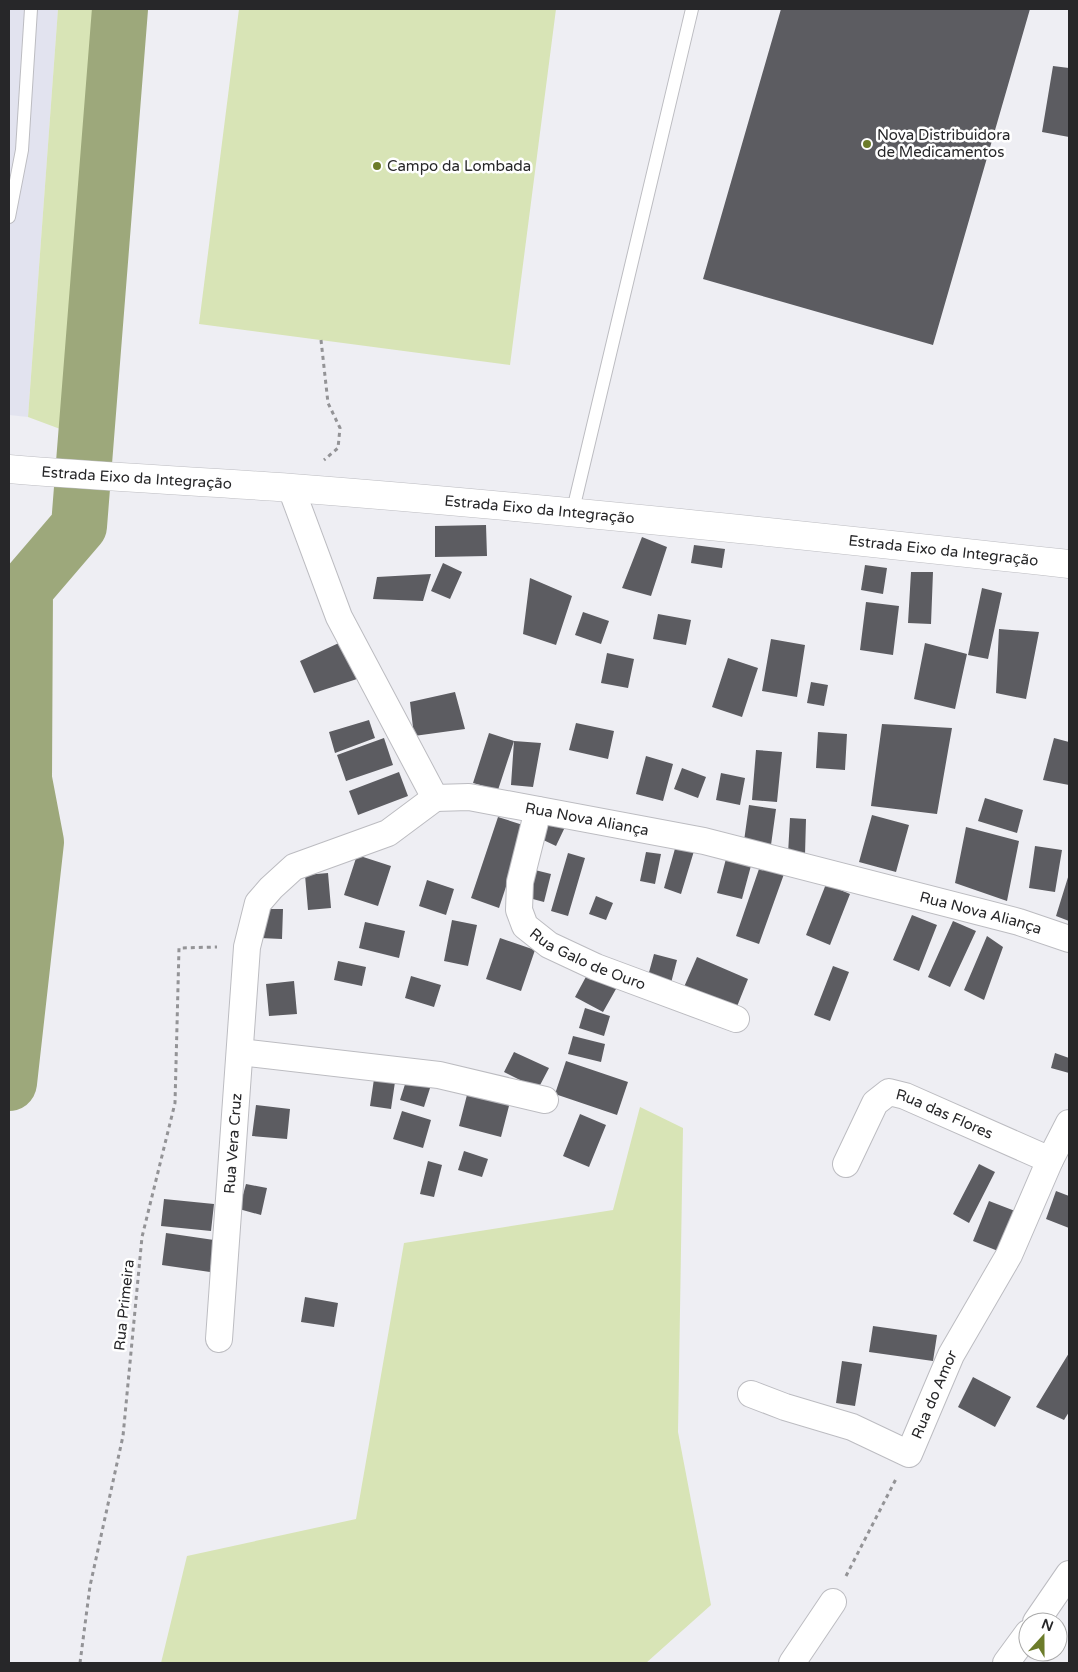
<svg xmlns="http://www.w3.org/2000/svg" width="1078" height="1672" viewBox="0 0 1078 1672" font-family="'Varela Round',sans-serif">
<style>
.built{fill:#e2e3ef}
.green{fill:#d8e4b6}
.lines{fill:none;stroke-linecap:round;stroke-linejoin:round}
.river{stroke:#9da87b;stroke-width:56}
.building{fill:#5c5c61}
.service-casing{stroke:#bcbcc1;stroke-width:14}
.minor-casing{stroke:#bcbcc1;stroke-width:28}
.secondary-casing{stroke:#bcbcc1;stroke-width:29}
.path{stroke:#939396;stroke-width:3;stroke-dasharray:4 4;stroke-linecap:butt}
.service{stroke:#fff;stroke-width:12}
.minor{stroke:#fff;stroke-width:26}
.secondary{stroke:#fff;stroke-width:28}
.poi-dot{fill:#6c7c2a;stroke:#fff;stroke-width:2}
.labels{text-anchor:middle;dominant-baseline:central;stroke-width:5;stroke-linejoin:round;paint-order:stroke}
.poi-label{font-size:15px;fill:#272729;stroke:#fff;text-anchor:start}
.street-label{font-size:15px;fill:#272729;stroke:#fff}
</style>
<rect width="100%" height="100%" fill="#eeeef3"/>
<path class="built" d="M9 9H58L28 417 9 415Z"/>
<path class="green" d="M58 9H120L87 439 28 417Z
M239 9H556L510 365 199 324Z
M640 1107 683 1128 678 1432 711 1605 646 1663H161L187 1556 356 1519 404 1243 613 1210Z"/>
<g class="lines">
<path class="river" d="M9 1083 36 842 24 779 25 589 79 526 120 9"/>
</g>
<path class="building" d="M781 9H1030L933 345 703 279Z
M1053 66 1069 68V137L1042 132Z
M486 525 487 556 435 557V526Z
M642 537 667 547 651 596 622 588Z
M694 545 725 549 722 568 691 563Z
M443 563 462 572 450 599 431 591Z
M865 565 887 568 883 594 861 590Z
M911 572H933L931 624 908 623Z
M431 574 423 601 373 599 377 577Z
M530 578 572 596 556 645 523 634Z
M982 588 1002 593 988 659 968 655Z
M866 602 899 606 893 655 860 650Z
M583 612 609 621 601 644 575 635Z
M658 614 691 620 686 645 653 639Z
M999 629 1039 632 1026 699 996 693Z
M771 639 805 645 797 697 762 691Z
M341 642 357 679 314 693 300 661Z
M925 643 967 654 955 709 914 699Z
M607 653 634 659 628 688 601 683Z
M728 658 758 668 742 717 712 707Z
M811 682 828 685 824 706 807 703Z
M455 692 465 729 414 736 410 702Z
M369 720 375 738 335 753 329 732Z
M576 723 614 731 608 759 569 750Z
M882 724 952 728 937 814 871 806Z
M818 732 847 734 845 770 816 768Z
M489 733 514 741 498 790 473 783Z
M384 738 393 765 346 781 337 755Z
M1054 738 1069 742V785L1043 780Z
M514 741 541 743 533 787 511 785Z
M756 750 782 752 777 802 752 800Z
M646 756 673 764 663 801 636 794Z
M682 768 706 777 698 798 674 789Z
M399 772 408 796 358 815 349 791Z
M721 773 745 778 740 805 716 800Z
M985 798 1023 810 1017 833 978 821Z
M749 805 776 809 771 845 744 841Z
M872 815 909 825 896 872 859 862Z
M498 817 526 826 499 908 471 898Z
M546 818 565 827 556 846 537 837Z
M790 818 806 819 805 855 788 854Z
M966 827 1019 841 1007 901 955 883Z
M676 845 694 851 681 894 664 888Z
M1035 846 1062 850 1055 892 1029 888Z
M646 852 661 854 655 884 640 881Z
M568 853 585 858 568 916 551 911Z
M357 855 391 866 378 906 344 895Z
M727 855 752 862 742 899 717 893Z
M760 866 784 874 759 944 736 936Z
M535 870 551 874 544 902 529 898Z
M328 873 331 908 308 910 305 875Z
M1069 874V921L1056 916Z
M427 880 454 889 446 915 419 906Z
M826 884 850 894 830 945 806 935Z
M596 896 613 903 606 920 589 914Z
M261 909H283L282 939 260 938Z
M912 915 937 925 919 971 893 960Z
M452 920 477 925 468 966 444 961Z
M953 921 976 931 950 987 928 977Z
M365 922 405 931 399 958 359 948Z
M987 936 1003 947 984 1000 964 990Z
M500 938 535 950 521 991 486 979Z
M654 954 677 960 671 983 648 976Z
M697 957 748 979 736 1009 684 987Z
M338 961 366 967 362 986 334 980Z
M833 966 849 972 830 1021 814 1015Z
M588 973 616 989 603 1012 575 997Z
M411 976 441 985 434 1007 405 998Z
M294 981 297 1014 269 1016 266 984Z
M585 1008 610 1016 604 1036 579 1028Z
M573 1036 605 1044 601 1062 568 1054Z
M514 1052 549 1068 538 1089 504 1072Z
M1055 1053 1069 1058V1073L1051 1068Z
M566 1061 628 1082 617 1115 555 1094Z
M407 1078 431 1085 424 1107 400 1100Z
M374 1079 395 1082 391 1109 370 1106Z
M468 1091 510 1102 501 1137 459 1126Z
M256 1105 290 1109 287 1139 252 1136Z
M402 1111 431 1120 423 1148 393 1139Z
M580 1114 606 1125 589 1167 563 1156Z
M464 1151 488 1159 482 1177 458 1170Z
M428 1161 442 1165 434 1197 420 1194Z
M979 1164 995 1172 969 1223 953 1214Z
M246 1184 267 1188 261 1215 239 1209Z
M1056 1191 1069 1196V1228L1046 1219Z
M164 1199 214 1204 211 1231 161 1226Z
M989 1201 1015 1211 998 1251 973 1241Z
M166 1233 214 1240 210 1272 162 1265Z
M305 1297 338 1303 334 1327 301 1322Z
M873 1326 937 1335 933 1361 869 1352Z
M1069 1353V1412L1064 1420 1036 1407Z
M842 1361 862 1364 855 1406 836 1403Z
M973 1377 1011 1397 995 1427 958 1407Z"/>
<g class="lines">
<defs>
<path id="service" d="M9 217 22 150 31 9
M572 514 692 9"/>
<g id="minor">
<path d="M291 488 339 617 435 798"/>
<path id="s1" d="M435 798 469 797 704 841 1019 922 1069 939"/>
<path id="s2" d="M538 810 520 882 519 910 525 926 549 945 596 967 736 1019"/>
<path d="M240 1052 439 1075 545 1100"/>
<path id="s3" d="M846 1164 875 1103 889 1092 905 1096 1050 1160"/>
<path id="s4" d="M219 1339 247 947 258 903 271 888 294 867 388 833 435 798"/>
<path id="s5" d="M751 1394 785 1407 852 1427 909 1454 951 1355 1009 1255 1050 1160 1069 1123"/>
<path d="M1036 1622 1069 1574"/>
<path d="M792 1663 833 1602"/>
<path d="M1006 1663 1028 1633"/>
</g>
<g id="secondary">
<path id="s6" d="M9 469C103 477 197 481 292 488 551 508 810 536 1069 564"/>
</g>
</defs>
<use href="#service" class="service-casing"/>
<use href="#minor" class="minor-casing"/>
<use href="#secondary" class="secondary-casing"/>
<path class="path" d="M321 340 328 403 340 428 338 448 324 460
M846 1576 896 1479
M80 1663 90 1586 123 1436 142 1237 175 1103 179 948 217 947"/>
<use href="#service" class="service"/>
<use href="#minor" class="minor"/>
<use href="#secondary" class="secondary"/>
</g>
<g class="poi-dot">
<circle cx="867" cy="144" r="5"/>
<circle cx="377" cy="166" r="5"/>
</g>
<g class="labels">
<g class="poi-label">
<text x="877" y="135">Nova Distribuidora<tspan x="877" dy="17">de Medicamentos</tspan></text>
<text x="387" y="166">Campo da Lombada</text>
</g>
<g class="street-label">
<text stroke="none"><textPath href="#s6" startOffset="128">Estrada Eixo da Integração</textPath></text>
<text stroke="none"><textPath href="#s6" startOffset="532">Estrada Eixo da Integração</textPath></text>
<text stroke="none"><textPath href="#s6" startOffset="938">Estrada Eixo da Integração</textPath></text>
<text stroke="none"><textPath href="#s1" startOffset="154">Rua Nova Aliança</textPath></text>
<text stroke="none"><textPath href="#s1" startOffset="559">Rua Nova Aliança</textPath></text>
<text stroke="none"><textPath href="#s2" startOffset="191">Rua Galo de Ouro</textPath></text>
<text stroke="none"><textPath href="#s3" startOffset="145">Rua das Flores</textPath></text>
<text stroke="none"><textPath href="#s4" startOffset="196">Rua Vera Cruz</textPath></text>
<text transform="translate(124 1305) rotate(-84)">Rua Primeira</text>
<text stroke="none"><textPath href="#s5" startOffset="234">Rua do Amor</textPath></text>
</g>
</g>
<rect width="1078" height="1672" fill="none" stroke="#272729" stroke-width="20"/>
<g transform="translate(1043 1637) rotate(21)"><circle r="24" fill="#ffffff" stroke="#a9a9a9"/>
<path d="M0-4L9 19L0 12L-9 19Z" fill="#6c7c2a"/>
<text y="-8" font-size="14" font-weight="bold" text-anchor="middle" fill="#272729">N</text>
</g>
</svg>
